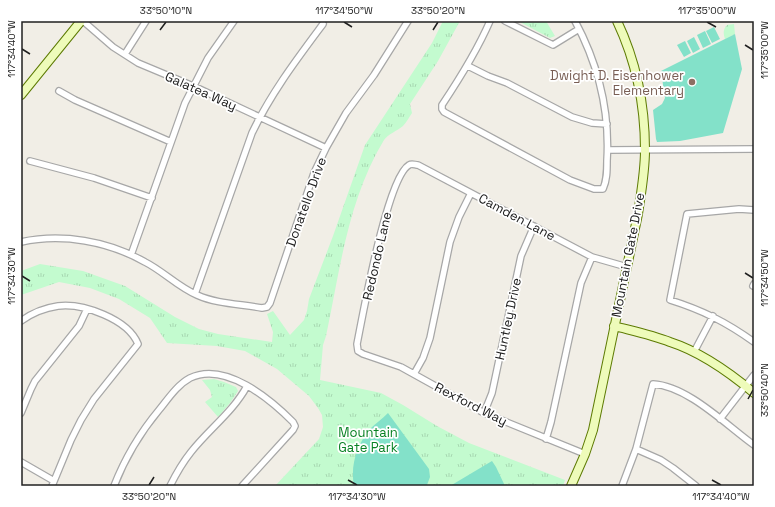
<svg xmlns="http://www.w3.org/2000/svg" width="775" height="507" viewBox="0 0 775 507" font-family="'Space Grotesk',sans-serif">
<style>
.park{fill:url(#park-tufts)}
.pitch{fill:#83e1c9}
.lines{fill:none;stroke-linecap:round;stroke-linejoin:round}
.street-casing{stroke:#a7a7a7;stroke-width:8}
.secondary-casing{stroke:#5d7b03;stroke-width:10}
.street{stroke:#fff;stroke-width:5.5}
.secondary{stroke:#eefbba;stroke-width:8}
.ticks{fill:none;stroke:#202020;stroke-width:1.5}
.education-dot{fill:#8d6e63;stroke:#fff;stroke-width:1.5}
.labels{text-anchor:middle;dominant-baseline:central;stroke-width:3.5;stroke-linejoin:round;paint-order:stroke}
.education-label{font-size:13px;fill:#785e54;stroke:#fff;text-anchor:end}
.street-label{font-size:13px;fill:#202020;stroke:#fff}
.park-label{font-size:13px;fill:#098224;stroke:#fff}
.neatline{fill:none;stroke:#202020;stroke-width:1.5}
.ticks-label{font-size:10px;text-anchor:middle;fill:#202020}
</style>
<defs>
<pattern id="park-tufts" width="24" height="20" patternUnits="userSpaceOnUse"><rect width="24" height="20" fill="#c3fbcf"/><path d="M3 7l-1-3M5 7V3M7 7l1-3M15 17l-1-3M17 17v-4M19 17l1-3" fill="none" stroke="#a7d7b1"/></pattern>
</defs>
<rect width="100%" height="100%" fill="#f1eee6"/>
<path class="park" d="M443 21H460L438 61 410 104 412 113C409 117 407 122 403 126 397 131 388 134 384 140 348 199 340 270 326 336L323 345 320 380 381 393 403 405 437 426 469 443 565 480 563 486H275L319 439 323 427 322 415 318 408 309 396 277 369 245 351 217 346 167 343 150 318 119 299 90 288 59 282 21 295V271L40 264 83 271 125 286 175 317 199 329 218 334 272 342 273 332 267 314 273 311 290 335 304 320 307 311 309 299 333 236 365 145 432 43Z
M518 21H546L555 36 550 38Z
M734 24 735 34 725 39C723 34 723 29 727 25Z
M214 379 224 382 236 387 238 391 230 403 218 417 205 402 212 397 210 390 202 380Z"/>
<path class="pitch" d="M714 27 720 39 712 43 706 31Z
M705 31 711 44 703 48 697 35Z
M735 34 742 69 723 133 680 141 657 142 656 139 653 110 662 104 665 98 661 71Z
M694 37 700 49 693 53 687 41Z
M685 41 691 53 684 57 677 45Z
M388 413 429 469 430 477 427 485 354 486C350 465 357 444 371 428 376 423 382 419 388 413Z
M492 461 496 467 505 486H450Z"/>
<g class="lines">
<defs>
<path id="street" d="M83 21 113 47 138 63 193 86 326 148
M490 21C477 51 460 78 442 105V109L444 112 570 180 594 189H603C607 180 607 171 607 161 610 112 598 64 575 21
M505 21 553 45 579 29
M125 54 146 21
M468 66 488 76 507 83 572 117 592 123 607 124
M59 91 75 100 171 142
M608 150 754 149
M30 161 94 178 152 198
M754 210 739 209 687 214 670 300C702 310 726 322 754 342
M21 242C62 233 108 241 145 262 163 271 178 287 197 295 217 304 240 304 262 308L267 307 270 303 314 173 326 148 346 113 374 75 408 21
M131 255 185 103 208 58 234 21
M753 286 754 284
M195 294 252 133C271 93 297 59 323 24
M21 321C32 313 44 308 58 306 83 303 128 319 138 344L94 399 81 420 71 440 52 486
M694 352 713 316
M414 374 423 358 430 338 450 242 459 217 471 193
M21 413 31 389 35 381 79 326 87 309
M484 413 492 393 521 256 534 226
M720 419 754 375
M546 439 551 422 581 283 592 257
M636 449 661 460 673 468 696 486
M585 454 484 413 401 367 363 354 358 351 357 344C363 314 387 178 409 165 412 163 415 165 418 165L592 257 627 267
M21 462 54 481
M114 486C125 458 139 434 159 410 168 399 177 385 190 378 225 361 270 399 293 422L295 426 293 430 242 486
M170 486C176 474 183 462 191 452 209 429 233 412 247 386
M622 486 636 449 653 384C688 386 726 425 754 445"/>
<path id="secondary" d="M21 95 81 21
M614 326C633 331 652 335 670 342 701 352 729 372 754 393
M571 486 585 454 593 430 638 214C641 193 645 172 645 150 645 106 636 61 617 21"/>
</defs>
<use href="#street" class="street-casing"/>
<use href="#secondary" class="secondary-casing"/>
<use href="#street" class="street"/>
<use href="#secondary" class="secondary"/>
</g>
<path class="ticks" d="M344 22 352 27M707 22 716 27M160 30 166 22M433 30 438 22M745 45 753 50M22 49 30 54M745 273 753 278M22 276 30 281M748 399 753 390M348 480 357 485M712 480 721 485M149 485 154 477"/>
<circle class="education-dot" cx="692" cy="82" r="4"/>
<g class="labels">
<g class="education-label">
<text x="684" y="75">Dwight D. Eisenhower<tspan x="684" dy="15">Elementary</tspan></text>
</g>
<g class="street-label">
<text transform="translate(201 91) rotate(24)">Galatea Way</text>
<text transform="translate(306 202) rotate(-70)">Donatello Drive</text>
<text transform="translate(517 217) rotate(28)">Camden Lane</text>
<text transform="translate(628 255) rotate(-79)">Mountain Gate Drive</text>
<text transform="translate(377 256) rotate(-77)">Redondo Lane</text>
<text transform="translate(508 319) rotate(-78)">Huntley Drive</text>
<text transform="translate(471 404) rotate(27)">Rexford Way</text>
</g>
<g class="park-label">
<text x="368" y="432">Mountain<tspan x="368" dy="15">Gate Park</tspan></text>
</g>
</g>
<rect width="775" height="507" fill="none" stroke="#ffffff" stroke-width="44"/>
<rect x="22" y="22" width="731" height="463" class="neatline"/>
<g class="ticks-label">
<text x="166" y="14">33°50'10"N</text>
<text x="344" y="14">117°34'50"W</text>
<text x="438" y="14">33°50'20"N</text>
<text x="707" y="14">117°35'00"W</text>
<text transform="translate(11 49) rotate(-90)" y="4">117°34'40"W</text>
<text transform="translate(764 50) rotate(-90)" y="4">117°35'00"W</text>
<text transform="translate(11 276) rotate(-90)" y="4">117°34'30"W</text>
<text transform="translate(764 278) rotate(-90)" y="4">117°34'50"W</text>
<text transform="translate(764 390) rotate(-90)" y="4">33°50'40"N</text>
<text x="149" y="500">33°50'20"N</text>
<text x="357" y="500">117°34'30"W</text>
<text x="721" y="500">117°34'40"W</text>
</g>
</svg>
